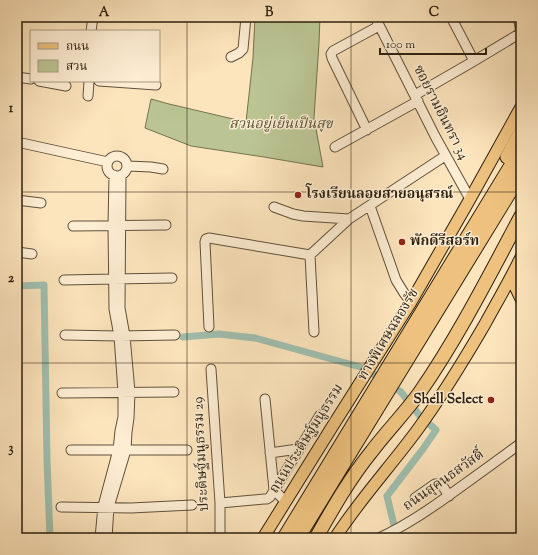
<svg xmlns="http://www.w3.org/2000/svg" width="538" height="555" viewBox="0 0 538 555" font-family="'Sorts Mill Goudy','Noto Serif Thai',serif">
<style>
.green{fill:#bbc594;stroke:#747251}
.lines{fill:none;stroke-linecap:round;stroke-linejoin:round}
.canal{stroke:#9fbfaf;stroke-width:7}
.minor-casing{stroke:#60503a;stroke-width:11}
.major-casing{stroke:#2c1f0e;stroke-width:13}
.highway-casing{stroke:#2c1f0e;stroke-width:15}
.minor{stroke:#fdedd3;stroke-width:9}
.major{stroke:#eec27e;stroke-width:11}
.highway{stroke:#eec27e;stroke-width:13}
.grid{fill:none;stroke:#2c1f0e;stroke-width:1;stroke-opacity:0.55}
.poi-dot{fill:#8f2418;stroke:#fdedd3;stroke-width:1.5}
.labels{text-anchor:middle;dominant-baseline:central;stroke-width:3;stroke-linejoin:round;paint-order:stroke}
.street-label{font-size:14px;fill:#2c1f0e;stroke:#fdedd3}
.park-label{font-size:14px;font-style:italic;fill:#575136;stroke:#fdedd3}
.poi-label{font-size:14px;font-weight:bold;fill:#2c1f0e;stroke:#fdedd3;text-anchor:start}
.neatline{fill:none;stroke:#2c1f0e;stroke-width:1.5}
.grid-label{font-size:13px;text-anchor:middle;font-weight:bold;fill:#2c1f0e}
</style>
<rect width="100%" height="100%" fill="#fce4bc"/>
<filter id="stains"><feTurbulence type="fractalNoise" baseFrequency=".005" numOctaves="4"/><feColorMatrix values="0 0 0 0 .2 0 0 0 0 .09 0 0 0 0 .02 0 0 0 .5 -.17"/></filter>
<radialGradient id="worn" r=".72"><stop offset=".6" stop-color="#630" stop-opacity="0"/><stop offset="1" stop-color="#630" stop-opacity=".3"/></radialGradient>
<path class="green" d="M255 17H320L319 43 314 118 323 167 264 157 191 146 145 128 151 99 169 104 246 122 253 58Z"/>
<g class="lines">
<path class="canal" d="M17 286 44 285 47 460 50 538
M183 337 219 334 255 338 364 368 401 392 420 416 436 430 423 449 387 496 397 538"/>
<defs>
<path id="minor" d="M375 17 436 138 470 199
M451 17 474 61
M91 31 93 17
M231 57 239 53 243 49 246 17
M17 77 31 79
M39 81 66 86
M99 81 156 85
M415 95 474 61 519 34C522 28 520 23 517 17
M88 96 89 81
M367 130 332 58 331 54 333 51 379 26
M17 142 108 162
M335 147 418 101
M107 166a10 10 0 1 1 20 0a10 10 0 1 1-20 0Z
M128 166 151 167 163 169
M17 200 41 203
M370 206 396 280 404 293 411 302
M274 207 293 214 303 216 349 219
M73 226 166 225
M17 252 32 254
M64 280 114 279 172 278
M209 327 205 242 206 239 209 238 310 255
M314 332 310 255 349 219 445 156
M65 335 119 336 175 335
M211 369 220 503V538
M62 393 174 392
M265 399 274 490 285 501
M71 450H187
M270 453 298 449
M415 498 435 484 442 485 449 496
M220 503 264 499H267L270 497 320 415
M61 507 131 508 192 505
M100 538 103 506 118 450 120 431 123 417V392L119 336 114 309 113 225 114 175
M107 538 109 507 126 450 127 432 129 418 130 392 125 336 120 308 121 175
M379 538C405 526 426 512 448 496 473 478 497 461 521 443"/>
<path id="major" d="M511 278 521 299
M263 538 332 427 411 302 470 199 521 107
M335 538C360 499 391 466 418 429 442 396 464 360 485 324 497 302 510 280 521 257"/>
<path id="highway" d="M507 157 521 131
M284 538 521 149
M298 538 521 174
M316 538C333 508 350 478 372 451 387 431 405 413 420 392 458 337 489 276 521 216"/>
</defs>
<use href="#minor" class="minor-casing"/>
<use href="#major" class="major-casing"/>
<use href="#highway" class="highway-casing"/>
<use href="#minor" class="minor"/>
<use href="#major" class="major"/>
<use href="#highway" class="highway"/>
</g>
<path class="grid" d="M187 17V538M351 17V538M17 192H521M17 363H521"/>
<g class="poi-dot">
<circle cx="298" cy="195" r="4"/>
<circle cx="402" cy="242" r="4"/>
<circle cx="491" cy="400" r="4"/>
</g>
<g class="labels">
<g class="street-label">
<text transform="translate(440 113) rotate(63)">ซอยรามอินทรา 34</text>
<text transform="translate(389 335) rotate(-59)">ทางพิเศษฉลองรัช</text>
<text transform="translate(307 439) rotate(-58)">ถนนประดิษฐ์มนูธรรม</text>
<text transform="translate(202 454) rotate(-93)">ประดิษฐ์มนูธรรม 29</text>
<text transform="translate(444 481) rotate(-35)">ถนนสุคนธสวัสดิ์</text>
</g>
<g class="park-label">
<text x="281" y="125">สวนอยู่เย็นเป็นสุข</text>
</g>
<g class="poi-label">
<text x="306" y="195">โรงเรียนลอยสายอนุสรณ์</text>
<text x="410" y="242">พักดีรีสอร์ท</text>
<text x="483" y="400" text-anchor="end">Shell Select</text>
</g>
</g>
<rect width="538" height="555" fill="none" stroke="#fce4bc" stroke-width="44"/>
<rect x="30" y="30" width="130" height="52" fill="#fdedd3" stroke="#a99b84"/>
<rect x="38" y="43" width="20" height="6" fill="#eec27e" stroke="#a99b84"/>
<text x="66" y="50" font-size="12" fill="#2c1f0e">ถนน</text>
<rect x="38" y="60" width="20" height="12" fill="#bbc594" stroke="#a99b84"/>
<text x="66" y="70" font-size="12" fill="#2c1f0e">สวน</text>
<path d="M380 48v6h106v-6" fill="none" stroke="#2c1f0e" stroke-width="2"/>
<text x="386" y="48" font-size="12" fill="#2c1f0e" stroke="#fdedd3" stroke-width="3" paint-order="stroke">100 m</text>
<rect x="22" y="22" width="494" height="511" class="neatline"/>
<g class="grid-label">
<text x="104" y="16">A</text>
<text x="269" y="16">B</text>
<text x="434" y="16">C</text>
<text x="11" y="112">1</text>
<text x="11" y="282">2</text>
<text x="11" y="452">3</text>
</g>
<rect width="100%" height="100%" filter="url(#stains)"/>
<rect width="100%" height="100%" fill="url(#worn)"/>
</svg>
